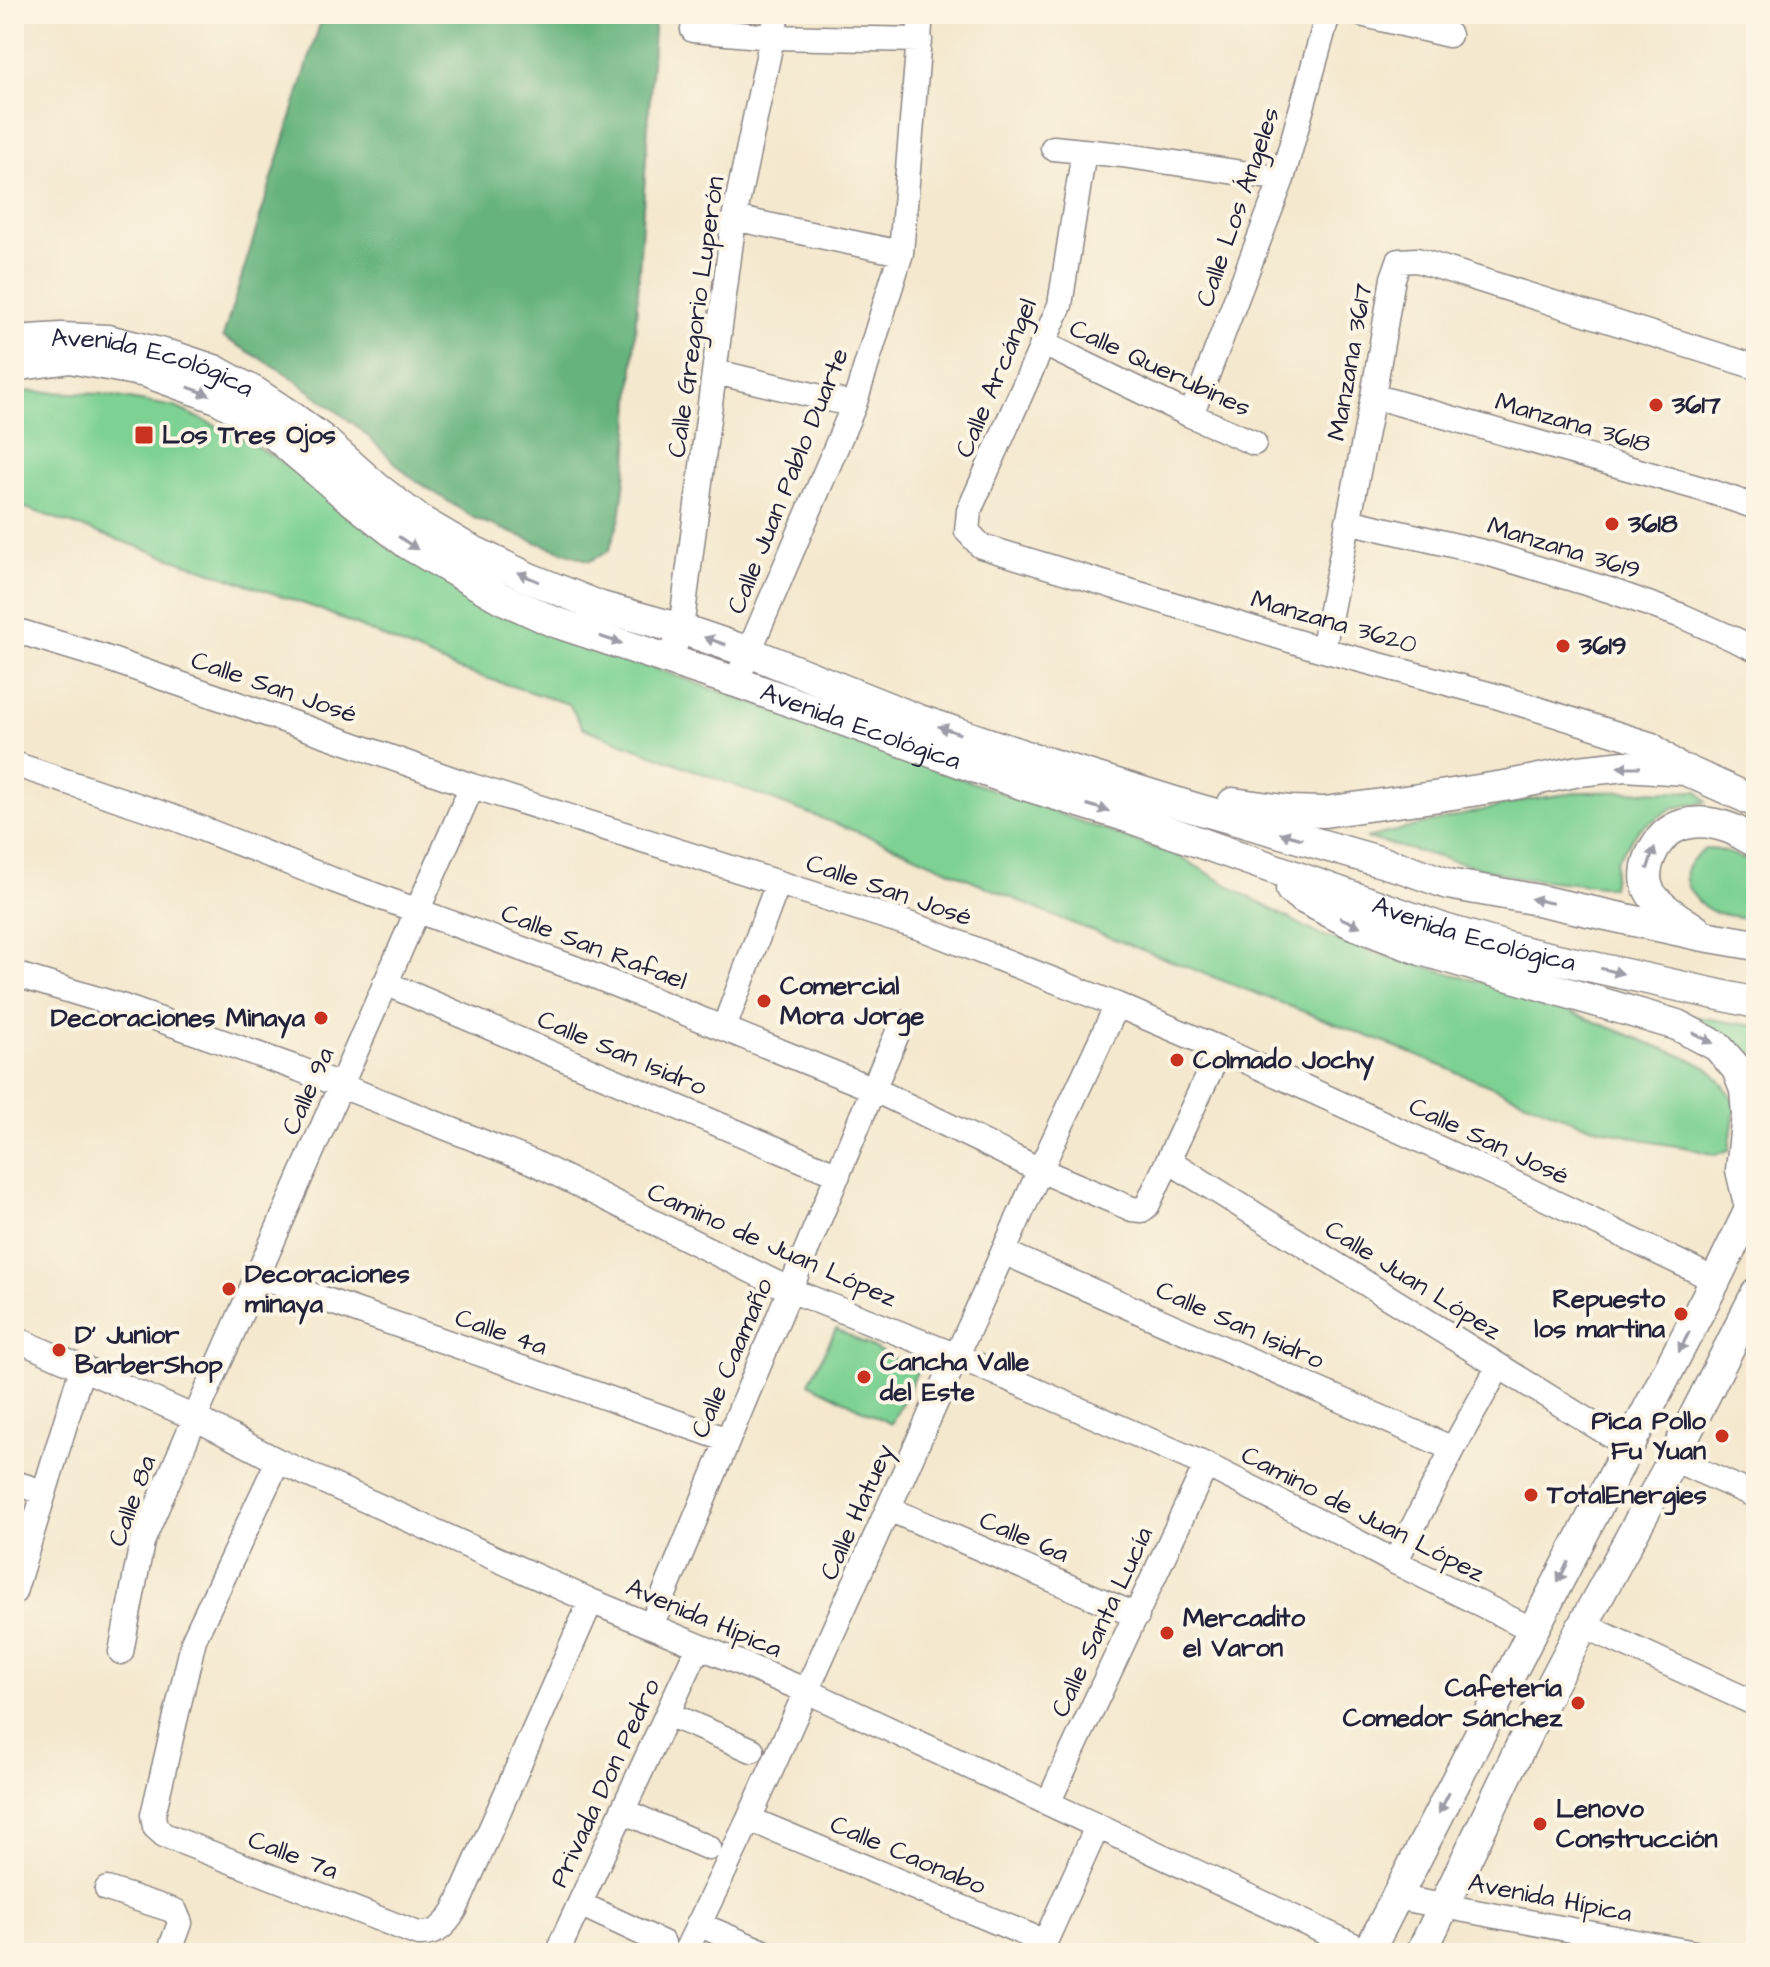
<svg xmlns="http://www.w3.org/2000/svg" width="1770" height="1967" viewBox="0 0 1770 1967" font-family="'Architects Daughter',sans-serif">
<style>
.green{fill:#7dd193;stroke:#507a67;stroke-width:2}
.forest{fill:#66b37d;stroke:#446a5c;stroke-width:2}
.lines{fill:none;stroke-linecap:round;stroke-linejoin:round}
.minor-casing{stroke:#8b8584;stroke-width:27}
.major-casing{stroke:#8b8584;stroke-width:33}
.minor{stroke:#fff;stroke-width:24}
.major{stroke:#fff;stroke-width:30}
.oneway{fill:#9c9ca7}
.poi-dot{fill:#c8321e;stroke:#fcf5e5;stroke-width:3}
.labels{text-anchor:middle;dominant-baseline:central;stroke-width:8;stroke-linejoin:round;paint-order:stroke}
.street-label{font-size:26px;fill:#22223b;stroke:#fcf5e5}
.poi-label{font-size:26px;font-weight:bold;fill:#22223b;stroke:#fcf5e5;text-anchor:start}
</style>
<rect width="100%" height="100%" fill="#fcf5e5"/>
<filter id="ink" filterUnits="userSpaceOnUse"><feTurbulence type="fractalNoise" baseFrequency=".0125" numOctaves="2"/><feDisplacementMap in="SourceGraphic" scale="16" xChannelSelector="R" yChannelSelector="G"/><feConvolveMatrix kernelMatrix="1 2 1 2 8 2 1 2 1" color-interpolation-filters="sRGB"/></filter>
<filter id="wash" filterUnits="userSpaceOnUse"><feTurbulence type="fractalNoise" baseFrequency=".006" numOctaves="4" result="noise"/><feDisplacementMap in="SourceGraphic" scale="32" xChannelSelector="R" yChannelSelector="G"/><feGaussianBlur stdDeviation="1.8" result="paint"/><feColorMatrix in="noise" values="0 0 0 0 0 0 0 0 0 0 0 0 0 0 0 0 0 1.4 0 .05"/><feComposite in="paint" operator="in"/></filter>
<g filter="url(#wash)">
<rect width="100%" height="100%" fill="#f4e8ce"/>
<path class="green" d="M14 391 100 394 175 407 238 436 279 460 363 522 521 620 1182 858 1245 895 1318 934 1379 954 1525 994 1692 1060 1711 1070 1731 1095 1735 1109 1729 1150 1715 1155 1689 1148 1652 1142 1579 1123 1396 1047 1051 915 889 844 583 728 569 704 457 669 319 609 14 504Z
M1698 791 1706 802 1673 808 1639 829 1616 861 1612 887 1519 878 1366 838 1526 800 1582 792Z
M1705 849C1723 848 1740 858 1756 865V920C1743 917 1729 916 1717 913 1701 908 1680 886 1687 868 1690 860 1699 855 1705 849Z
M1639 1008 1756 1026V1080Z
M836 1329 918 1370 891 1424 809 1383Z"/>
<path class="forest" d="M323 14H655L627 465 620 518 609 551 590 561 533 541 474 518 409 476 359 428 287 374 223 337Z"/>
</g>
<g filter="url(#ink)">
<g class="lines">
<defs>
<path id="minor" d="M1361 14 1449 35
M693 30 772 37 920 40
M1053 148 1122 155 1282 179
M1084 151 1060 305 969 511 967 531 981 546 1323 650 1496 696 1652 745 1685 770
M734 218 901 253
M1042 343 1190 415 1254 443
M716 372 854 405
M1373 396 1709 491 1756 507
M1190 415 1201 391 1282 179 1328 14
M1348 521 1487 553 1609 590 1682 616 1756 649
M14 630 103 657 472 786 921 928 1117 1005 1220 1049 1497 1175 1693 1269 1715 1281
M1323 650 1373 396 1393 278 1399 261 1417 260 1756 367
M670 660 681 629 734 218 777 14
M736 682 854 405 901 253 921 14
M14 764 172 817 333 880 577 969 873 1089 1040 1170 1132 1209 1142 1210 1147 1206 1220 1049
M14 974 124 1007 299 1069 535 1163 790 1290 957 1356 1206 1465 1331 1528 1395 1562 1533 1630
M385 983 838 1175
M724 1028 778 883
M1169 1161 1628 1446
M1003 1252 1453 1449
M257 1276 728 1440
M14 1338 195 1418 278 1461 591 1601 807 1691 1370 1953
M1673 1459 1756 1496
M278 1461 194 1639 153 1815 155 1827 164 1835 418 1934C437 1935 446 1925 455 1910L591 1601
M14 1483 44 1492
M889 1509 1137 1616
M1395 1562 1453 1449 1499 1366
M14 1592 82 1368
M1583 1625 1756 1704
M651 1626 873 1089 902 1023
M121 1652 142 1542 195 1418 472 786
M668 1714 752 1750
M1048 1803 1206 1465
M623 1811 709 1848
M749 1819 1045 1942
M107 1889 175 1911 180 1923 169 1953
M1395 1897 1695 1953
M580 1904 663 1943
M698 1924 766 1953
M562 1942 698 1647
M685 1953 749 1819 1040 1170 1117 1005
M1040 1953 1097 1827"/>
<g id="major">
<path id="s1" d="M14 341 61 338 108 340 175 357 214 370 256 393 292 417 323 440 377 488 419 520 465 547 529 578 601 607 681 629 749 652 919 720 1023 755 1191 807 1406 869 1448 884 1533 899 1704 936 1756 945"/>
<path id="s2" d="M14 366 70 358 146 372 217 398 262 424 344 494 408 544 501 598 552 621 736 682 1024 785 1125 816 1444 929 1521 951 1756 1003"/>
<path d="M1233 803 1290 811 1324 812 1433 797 1510 785 1579 771 1625 766 1685 770 1756 802"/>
<path d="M1291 889 1301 897 1351 923 1421 950 1677 1025 1717 1046 1737 1069 1745 1090 1747 1114 1741 1170 1750 1208"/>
<path d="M1696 930C1682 920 1656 906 1649 890 1644 880 1646 865 1651 855 1665 822 1697 816 1729 828 1738 831 1747 838 1756 842"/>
<path d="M1368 1953 1533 1630 1715 1281 1756 1197"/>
<path d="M1421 1953 1532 1723 1583 1625 1673 1459 1756 1294"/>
</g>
</defs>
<use href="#minor" class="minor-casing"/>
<use href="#major" class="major-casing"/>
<use href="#minor" class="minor"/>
<use href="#major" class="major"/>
</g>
<defs><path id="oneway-solid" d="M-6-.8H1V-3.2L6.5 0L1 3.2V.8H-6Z" transform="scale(2)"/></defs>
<g class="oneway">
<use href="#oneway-solid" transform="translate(199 391) rotate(20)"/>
<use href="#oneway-solid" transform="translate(408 543) rotate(34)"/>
<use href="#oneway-solid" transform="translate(528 577) rotate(-157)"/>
<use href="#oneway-solid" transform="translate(611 640) rotate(18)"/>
<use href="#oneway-solid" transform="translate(715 641) rotate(-161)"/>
<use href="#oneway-solid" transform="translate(949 730) rotate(-161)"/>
<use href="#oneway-solid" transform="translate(1629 767) rotate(-180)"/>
<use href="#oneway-solid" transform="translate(1098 808) rotate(17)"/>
<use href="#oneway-solid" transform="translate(1291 836) rotate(-164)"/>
<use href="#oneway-solid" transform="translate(1651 858) rotate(-72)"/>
<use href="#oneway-solid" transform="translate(1542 901) rotate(-168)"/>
<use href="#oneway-solid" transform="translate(1350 922) rotate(24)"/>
<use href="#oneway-solid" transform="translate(1612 971) rotate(13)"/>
<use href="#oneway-solid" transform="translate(1703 1038) rotate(27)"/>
<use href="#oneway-solid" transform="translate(1684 1342) rotate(117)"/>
<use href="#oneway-solid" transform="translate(1563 1572) rotate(117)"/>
<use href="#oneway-solid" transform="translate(1444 1803) rotate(117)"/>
</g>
</g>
<g class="poi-dot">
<circle cx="1656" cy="405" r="8"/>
<rect x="134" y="425" width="20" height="20" rx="4"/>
<circle cx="1612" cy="524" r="8"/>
<circle cx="1563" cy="646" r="8"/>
<circle cx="764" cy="1001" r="8"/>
<circle cx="321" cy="1018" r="8"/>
<circle cx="1177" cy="1060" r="8"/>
<circle cx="229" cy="1289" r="8"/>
<circle cx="1681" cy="1314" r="8"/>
<circle cx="59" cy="1350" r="8"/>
<circle cx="864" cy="1377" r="8"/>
<circle cx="1722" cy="1436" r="8"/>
<circle cx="1531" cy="1495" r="8"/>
<circle cx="1167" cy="1633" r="8"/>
<circle cx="1578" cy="1703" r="8"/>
<circle cx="1540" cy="1824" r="8"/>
</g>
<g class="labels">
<g class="street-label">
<text transform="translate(1238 207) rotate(-71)">Calle Los Ángeles</text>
<text transform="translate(696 317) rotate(-82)">Calle Gregorio Luperón</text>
<text transform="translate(1350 362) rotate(-80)">Manzana 3617</text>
<text stroke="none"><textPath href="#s1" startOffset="142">Avenida Ecológica</textPath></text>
<text transform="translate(1160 368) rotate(25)">Calle Querubines</text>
<text transform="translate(996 378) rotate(-67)">Calle Arcángel</text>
<text transform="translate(1573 423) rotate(16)">Manzana 3618</text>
<text transform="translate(788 481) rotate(-68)">Calle Juan Pablo Duarte</text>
<text transform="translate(1564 548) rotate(17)">Manzana 3619</text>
<text transform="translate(1334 622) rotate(16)">Manzana 3620</text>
<text transform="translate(274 687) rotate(19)">Calle San José</text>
<text stroke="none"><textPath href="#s2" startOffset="940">Avenida Ecológica</textPath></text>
<text transform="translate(889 890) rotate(19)">Calle San José</text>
<text stroke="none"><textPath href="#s2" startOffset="1588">Avenida Ecológica</textPath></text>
<text transform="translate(594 947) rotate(21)">Calle San Rafael</text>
<text transform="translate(622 1053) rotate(23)">Calle San Isidro</text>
<text transform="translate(308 1091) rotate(-66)">Calle 9a</text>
<text transform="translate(1489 1141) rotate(25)">Calle San José</text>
<text transform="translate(772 1245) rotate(24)">Camino de Juan López</text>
<text transform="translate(1413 1280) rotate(32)">Calle Juan López</text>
<text transform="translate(1240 1325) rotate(24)">Calle San Isidro</text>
<text transform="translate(501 1332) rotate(19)">Calle 4a</text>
<text transform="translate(732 1358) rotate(-67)">Calle Caamaño</text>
<text transform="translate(132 1501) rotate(-70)">Calle 8a</text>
<text transform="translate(857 1512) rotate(-66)">Calle Hatuey</text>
<text transform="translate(1363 1514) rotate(27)">Camino de Juan López</text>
<text transform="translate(1024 1537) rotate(23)">Calle 6a</text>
<text transform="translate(704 1618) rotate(23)">Avenida Hípica</text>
<text transform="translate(1102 1622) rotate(-65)">Calle Santa Lucía</text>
<text transform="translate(605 1783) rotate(-65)">Privada Don Pedro</text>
<text transform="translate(293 1855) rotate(21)">Calle 7a</text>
<text transform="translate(908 1855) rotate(23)">Calle Caonabo</text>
<text transform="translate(1550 1898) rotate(11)">Avenida Hípica</text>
</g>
<g class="poi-label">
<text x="1672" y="405">3617</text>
<text x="162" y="435">Los Tres Ojos</text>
<text x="1628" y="524">3618</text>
<text x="1579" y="646">3619</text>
<text x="780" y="986">Comercial<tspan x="780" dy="30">Mora Jorge</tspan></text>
<text x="305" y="1018" text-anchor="end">Decoraciones Minaya</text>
<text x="1193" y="1060">Colmado Jochy</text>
<text x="245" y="1274">Decoraciones<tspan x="245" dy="30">minaya</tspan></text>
<text x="1665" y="1299" text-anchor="end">Repuesto<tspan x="1665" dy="30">los martina</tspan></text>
<text x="75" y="1335">D' Junior<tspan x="75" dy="30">BarberShop</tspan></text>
<text x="880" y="1362">Cancha Valle<tspan x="880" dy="30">del Este</tspan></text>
<text x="1706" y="1421" text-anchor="end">Pica Pollo<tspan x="1706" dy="30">Fu Yuan</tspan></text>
<text x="1547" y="1495">TotalEnergies</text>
<text x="1183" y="1618">Mercadito<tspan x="1183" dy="30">el Varon</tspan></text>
<text x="1562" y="1688" text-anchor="end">Cafetería<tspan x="1562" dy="30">Comedor Sánchez</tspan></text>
<text x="1556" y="1809">Lenovo<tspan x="1556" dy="30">Construcción</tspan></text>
</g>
</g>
<rect width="1770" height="1967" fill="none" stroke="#fcf5e5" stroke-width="48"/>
</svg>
